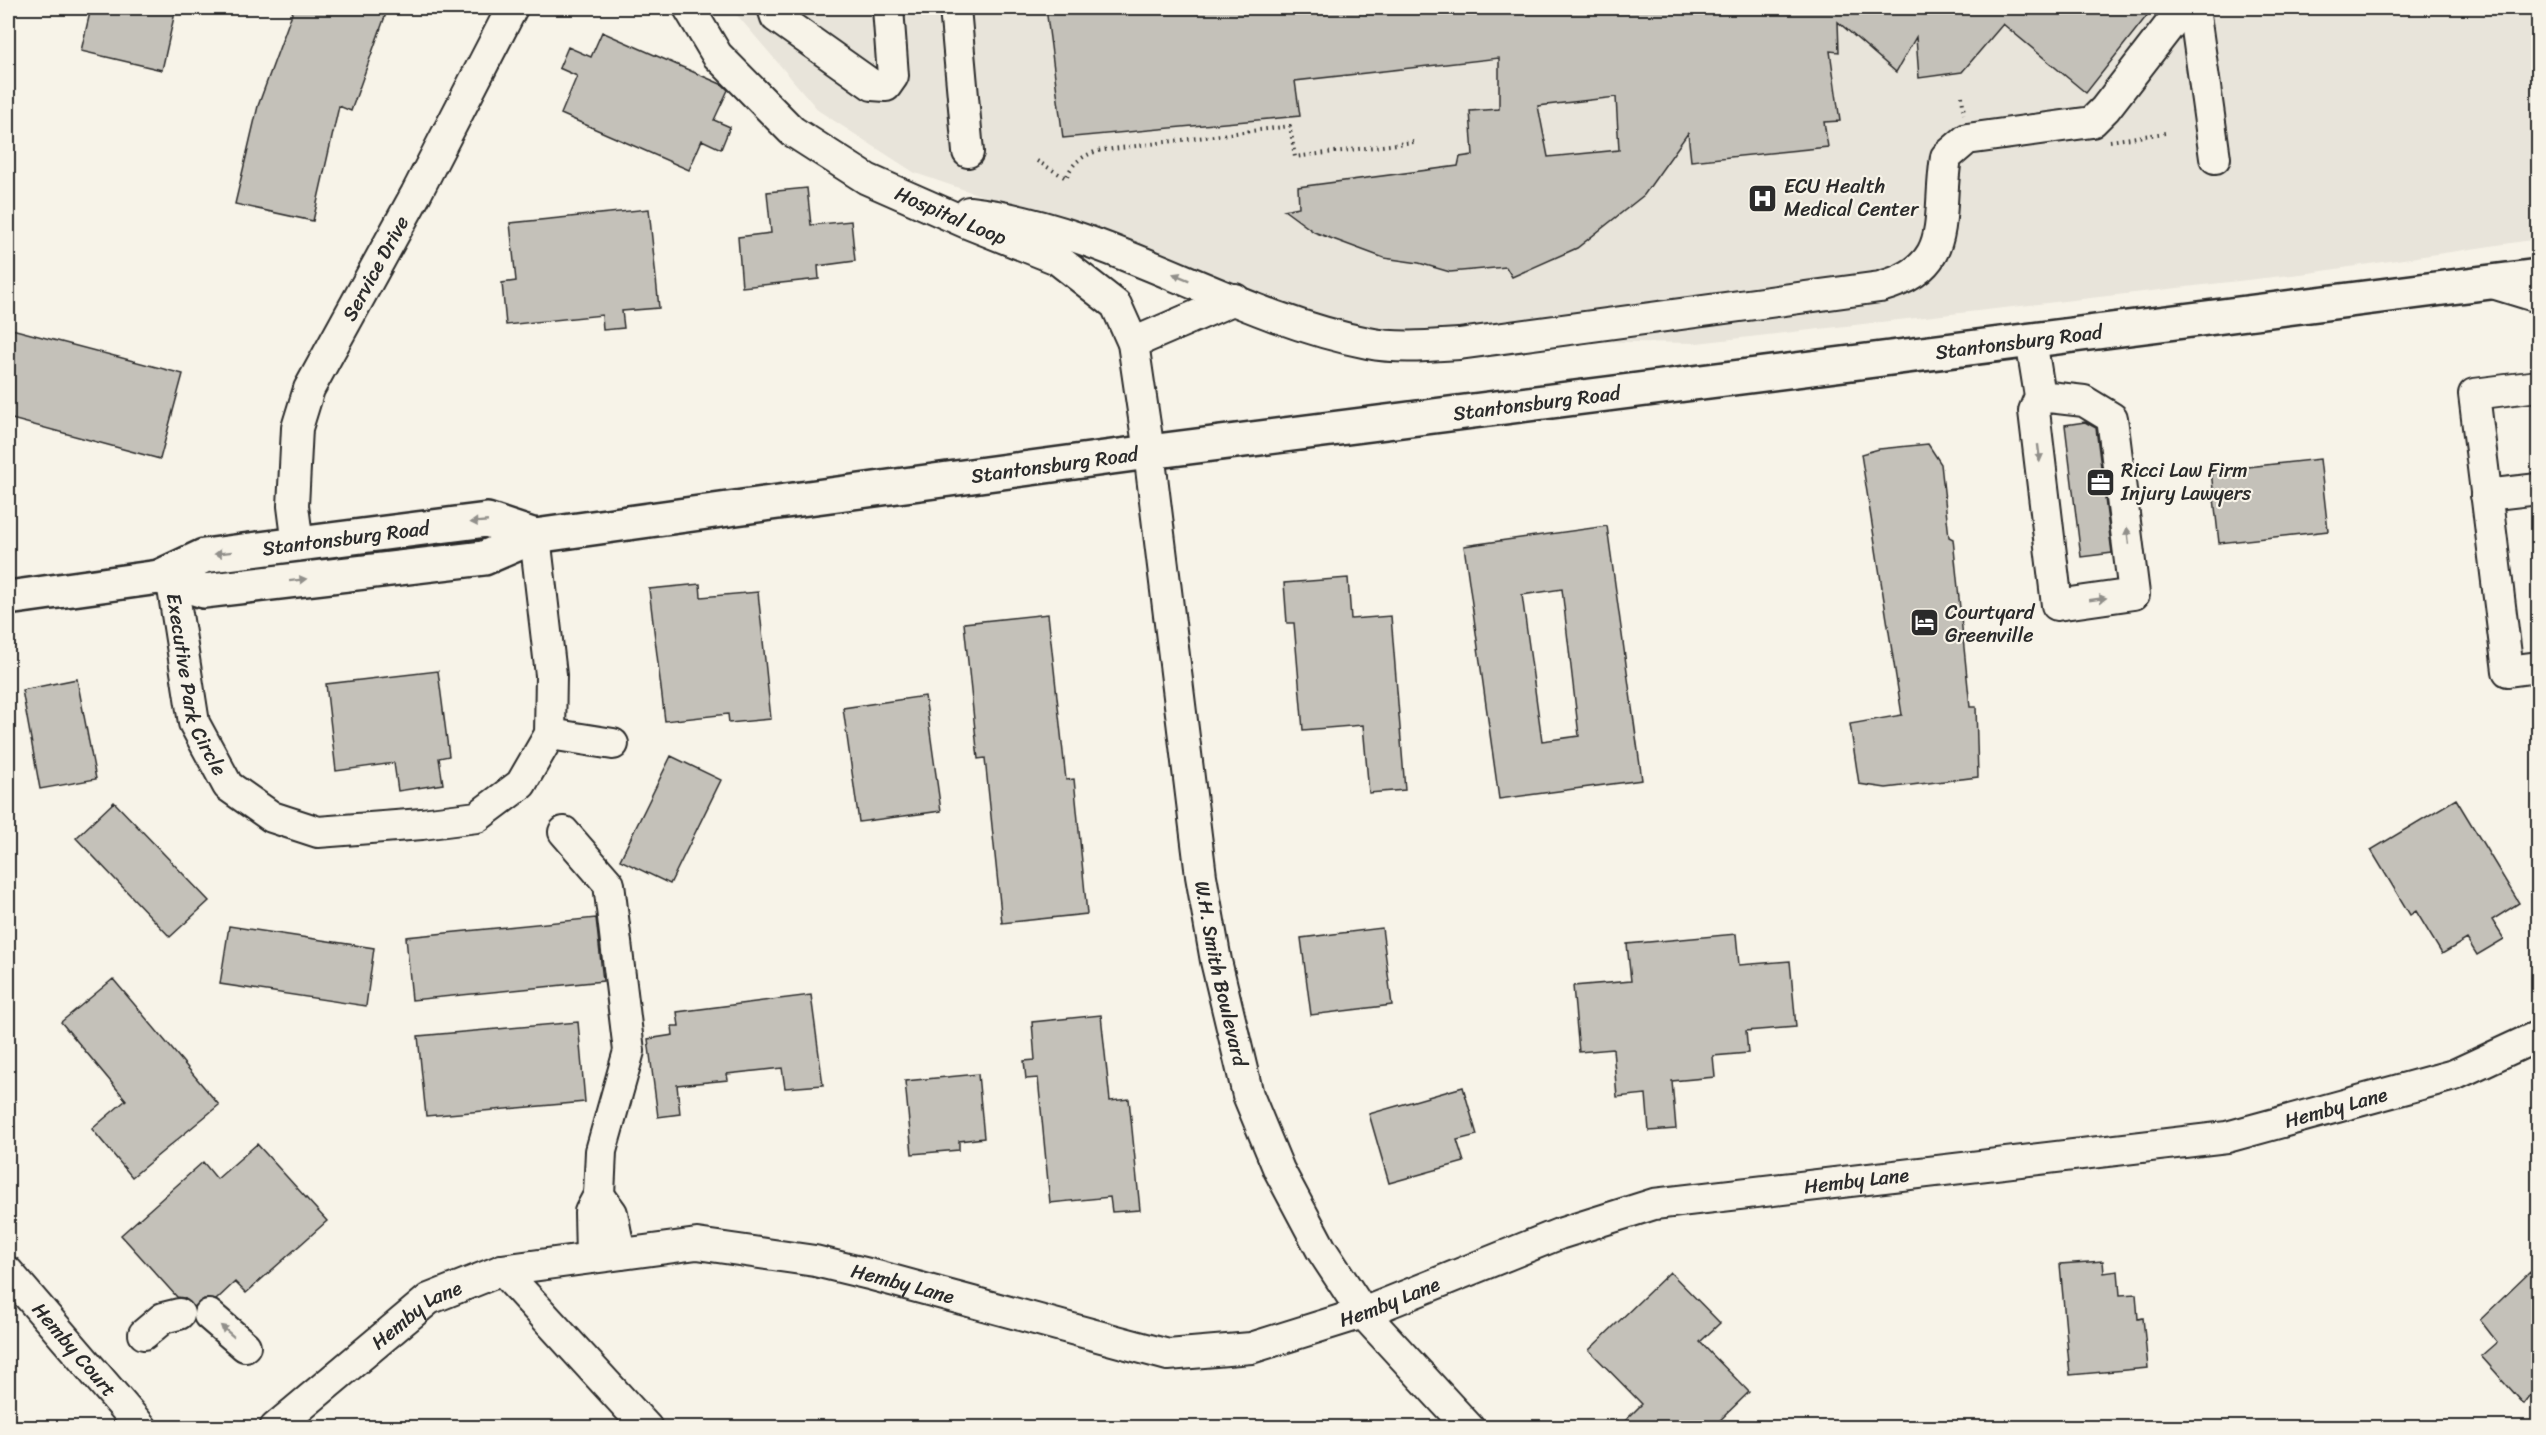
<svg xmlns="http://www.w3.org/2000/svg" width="2546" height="1435" viewBox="0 0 2546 1435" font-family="Sriracha,sans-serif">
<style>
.built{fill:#e8e4da}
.building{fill:#c4c1b9;stroke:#2b2b2b;stroke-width:1.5;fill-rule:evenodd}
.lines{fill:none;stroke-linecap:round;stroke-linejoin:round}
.minor-casing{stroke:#2b2b2b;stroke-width:34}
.major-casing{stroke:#2b2b2b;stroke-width:38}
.path{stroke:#2b2b2b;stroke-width:4;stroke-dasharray:1.5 4.5;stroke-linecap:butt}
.minor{stroke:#f7f3e8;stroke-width:30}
.major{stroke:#f7f3e8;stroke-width:33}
.oneway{fill:#918f8a}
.labels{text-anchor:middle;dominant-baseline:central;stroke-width:4.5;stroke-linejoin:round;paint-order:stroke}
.poi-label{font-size:20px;fill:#2b2b2b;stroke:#f7f3e8;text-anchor:start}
.street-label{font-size:20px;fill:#2b2b2b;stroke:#f7f3e8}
</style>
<rect width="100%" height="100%" fill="#f7f3e8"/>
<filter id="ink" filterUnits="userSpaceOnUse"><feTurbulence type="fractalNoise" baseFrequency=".0167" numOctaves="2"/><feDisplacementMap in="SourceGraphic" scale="12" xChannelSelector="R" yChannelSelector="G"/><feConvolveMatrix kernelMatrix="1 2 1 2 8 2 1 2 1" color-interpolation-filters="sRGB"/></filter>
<g filter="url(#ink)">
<path class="built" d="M731 8H2538V239L2309 273 1697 343 1357 338 1062 223 915 173 819 111Z"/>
<path class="building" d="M91 8H176L162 70 81 51Z
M294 8H388L351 111 339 106 313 221 235 204 258 106Z
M1046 8H2153L2086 93 2003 24 1962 72 1919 78 1916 37 1896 72 1838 22 1839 52 1830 51 1840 121 1824 122 1828 147 1691 161 1688 133 1644 195 1577 248 1512 277 1506 267 1450 272 1419 263 1384 258 1314 232 1284 210 1299 207 1298 187 1458 166 1460 157 1473 155 1470 111 1499 109V58L1295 81 1300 116 1063 138ZM1616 97 1619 150 1548 157 1538 106Z
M602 32 723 85 728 90 714 120 730 127 721 149 702 140 689 170 561 114 577 76 559 68 568 47 591 57Z
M807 188 811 225 851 221 855 261 818 266 819 279 742 287 738 237 771 233 767 192Z
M649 209 659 308 622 311 624 328 603 330 602 315 506 325 502 283 516 281 510 223Z
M8 328 183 374 160 459 8 418Z
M2085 422 2096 428 2112 553 2081 557 2065 425Z
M1928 444 1941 464 1949 537 1953 539 1970 707H1976L1978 777 1886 788 1859 784 1850 724 1902 715 1861 454 1879 449Z
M2320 459 2328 531 2219 543 2211 471Z
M1607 526 1642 780 1499 799 1464 546ZM1562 589 1579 736 1542 741 1522 595Z
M1348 578 1351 619 1391 616 1405 790 1369 793 1363 725 1303 730 1294 623H1287L1284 583Z
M700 584 701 597 758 592 771 719 729 723 728 714 665 721 649 589Z
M1048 614 1066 780 1074 779 1087 914 1002 923 985 758 978 759 964 623Z
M438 671 449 756 439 758 443 784 398 791 394 763 336 771 326 684Z
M77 679 96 779 40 789 22 690Z
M925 696 941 811 859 822 843 708Z
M671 756 721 780 670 884 620 860Z
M2456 799 2519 903 2492 920 2504 939 2477 955 2467 939 2442 954 2416 911 2410 915 2371 850Z
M114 802 209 901 170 937 76 838Z
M596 918 603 981 412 1000 406 937Z
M229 926 374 948 366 1006 220 984Z
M1382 928 1392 1005 1311 1015 1301 938Z
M1736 934 1739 965 1790 961 1796 1027 1746 1031 1748 1053 1713 1056 1715 1077 1672 1081 1676 1129 1649 1131 1646 1094 1617 1097 1613 1049 1579 1052 1573 986 1631 981 1627 944Z
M113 979 219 1105 132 1177 92 1129 126 1100 61 1022Z
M811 995 823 1085 785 1088 782 1068 727 1074 728 1080 677 1085 680 1114 658 1117 648 1039 673 1035 672 1026H679L677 1012Z
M1101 1015 1110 1101 1129 1099 1140 1210 1112 1212 1110 1197 1050 1203 1038 1078 1026 1079 1024 1061 1035 1060 1032 1022Z
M578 1022 585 1102 426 1116 418 1036Z
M978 1074 984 1138 959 1141V1150L912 1154 905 1081Z
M1463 1087 1477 1135 1457 1140 1464 1162 1389 1183 1369 1114Z
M257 1144 327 1221 246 1293 235 1282 216 1300 204 1299 194 1307 184 1298 177 1297 121 1235 203 1162 217 1179Z
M2103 1261 2104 1273 2118 1271 2120 1295 2136 1294 2138 1319 2143 1318 2148 1368 2070 1375 2060 1264Z
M1670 1272 1720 1323 1700 1342 1749 1392 1712 1428H1618L1642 1404 1589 1350Z
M2530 1272 2538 1282V1385L2524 1404 2481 1356 2497 1342 2480 1320Z"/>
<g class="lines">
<defs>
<g id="minor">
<path id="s1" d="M689 8 717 55 792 131 867 179 967 223 1057 259 1116 305 1133 343 1149 452 1201 876 1216 961 1248 1095 1279 1170 1321 1249 1363 1313 1469 1428"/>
<path d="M773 8 776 17 872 85 886 86 893 76 888 8"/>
<path d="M955 8 968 152"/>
<path d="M2194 8 2215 158"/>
<path d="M969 212C1109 228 1230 316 1368 343 1397 349 1429 346 1459 344L1880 287C1956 267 1936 220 1946 157L1967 139 2092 122 2105 109 2183 8"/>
<path d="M2489 282 2538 297"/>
<path d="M2031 340 2040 396 2034 411 2057 605 2134 594 2112 418 2084 401 2040 396"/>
<path d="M1133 343 1235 299"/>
<path d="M2538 386 2474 394 2508 671 2538 667"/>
<path d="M2486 495 2538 489"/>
<path id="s2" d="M298 545 293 506 297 428 309 389 416 194 512 8"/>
<path id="s3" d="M172 582 194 723 228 786 272 817 318 832 422 824 477 817 521 784 550 734 551 675 535 536"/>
<path d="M550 734 613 744"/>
<path d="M564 832 609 884 629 1051 601 1151 599 1195"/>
<path d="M591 1258 590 1212 599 1195 612 1213 620 1254"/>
<path d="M502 1270 647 1428"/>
<path id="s4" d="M8 1272 142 1428"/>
<path d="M209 1315 245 1346"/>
<path d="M144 1334 163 1318 179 1314"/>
<path id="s5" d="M275 1428 429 1299 502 1270 697 1244 815 1261 873 1275 1168 1355 1251 1348 1363 1313 1559 1234 1654 1204 2227 1137 2454 1075 2538 1036"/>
</g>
<g id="major">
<path id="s6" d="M159 577 204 591 484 558 535 536 771 503 1149 452 2538 276"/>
<path id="s7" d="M8 598 159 577 204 556 487 520 535 536"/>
</g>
</defs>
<use href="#minor" class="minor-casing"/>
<use href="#major" class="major-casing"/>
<path class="path" d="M1962 96 1964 114
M2110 141 2165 133
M1037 161 1066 178C1073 162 1081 157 1097 151L1290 126 1295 157 1414 142"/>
<use href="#minor" class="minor"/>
<use href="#major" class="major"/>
</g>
<defs><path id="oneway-solid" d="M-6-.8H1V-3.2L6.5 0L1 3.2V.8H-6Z" transform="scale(1.5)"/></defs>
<g class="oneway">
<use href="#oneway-solid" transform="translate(1181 277) rotate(-158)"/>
<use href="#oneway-solid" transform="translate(2039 453) rotate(83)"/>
<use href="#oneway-solid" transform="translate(479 522) rotate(175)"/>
<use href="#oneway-solid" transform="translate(2128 536) rotate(-96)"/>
<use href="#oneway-solid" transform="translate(223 553) rotate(173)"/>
<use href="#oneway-solid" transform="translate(298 580) rotate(-7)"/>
<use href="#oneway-solid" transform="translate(2098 599) rotate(-8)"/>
<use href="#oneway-solid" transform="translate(227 1331) rotate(-139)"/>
</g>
</g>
<defs>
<symbol id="hospital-square" viewBox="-11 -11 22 22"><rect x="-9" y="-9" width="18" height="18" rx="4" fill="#2b2b2b" stroke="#f7f3e8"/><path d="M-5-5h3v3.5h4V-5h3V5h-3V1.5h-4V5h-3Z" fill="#fff"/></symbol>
<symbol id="office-square" viewBox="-11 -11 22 22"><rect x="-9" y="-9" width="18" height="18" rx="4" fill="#2b2b2b" stroke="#f7f3e8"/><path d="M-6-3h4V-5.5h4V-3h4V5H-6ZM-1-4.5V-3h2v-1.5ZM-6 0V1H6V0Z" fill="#fff"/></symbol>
<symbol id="hotel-square" viewBox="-11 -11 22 22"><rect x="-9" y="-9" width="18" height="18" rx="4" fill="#2b2b2b" stroke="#f7f3e8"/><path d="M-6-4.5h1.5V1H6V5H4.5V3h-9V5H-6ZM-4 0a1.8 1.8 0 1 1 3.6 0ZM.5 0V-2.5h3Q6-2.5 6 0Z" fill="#fff"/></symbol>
</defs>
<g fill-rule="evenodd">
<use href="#hospital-square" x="1746" y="182" width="33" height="33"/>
<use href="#office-square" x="2084" y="466" width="33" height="33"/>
<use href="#hotel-square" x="1908" y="606" width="33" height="33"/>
</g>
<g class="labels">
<g class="poi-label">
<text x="1784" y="186">ECU Health<tspan x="1784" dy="23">Medical Center</tspan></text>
<text x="2121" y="470">Ricci Law Firm<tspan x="2121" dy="23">Injury Lawyers</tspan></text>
<text x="1945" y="612">Courtyard<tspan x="1945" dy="23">Greenville</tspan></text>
</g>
<g class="street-label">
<text stroke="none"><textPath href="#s1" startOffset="342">Hospital Loop</textPath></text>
<text stroke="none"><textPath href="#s2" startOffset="296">Service Drive</textPath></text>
<text stroke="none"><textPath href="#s6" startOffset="1881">Stantonsburg Road</textPath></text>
<text stroke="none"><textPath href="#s6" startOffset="1395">Stantonsburg Road</textPath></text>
<text stroke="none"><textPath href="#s6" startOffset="909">Stantonsburg Road</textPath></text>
<text stroke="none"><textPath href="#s7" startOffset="345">Stantonsburg Road</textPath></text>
<text stroke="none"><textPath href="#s3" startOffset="106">Executive Park Circle</textPath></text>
<text stroke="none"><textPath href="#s1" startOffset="1210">W.H. Smith Boulevard</textPath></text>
<text stroke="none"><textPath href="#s5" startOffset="2162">Hemby Lane</textPath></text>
<text stroke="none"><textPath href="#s5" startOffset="1676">Hemby Lane</textPath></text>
<text stroke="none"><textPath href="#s5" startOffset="686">Hemby Lane</textPath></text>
<text stroke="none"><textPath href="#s5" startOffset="1190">Hemby Lane</textPath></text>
<text stroke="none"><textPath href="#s5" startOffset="182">Hemby Lane</textPath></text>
<text stroke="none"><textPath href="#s4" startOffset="102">Hemby Court</textPath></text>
</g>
</g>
<rect width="2546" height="1435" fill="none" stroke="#f7f3e8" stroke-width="30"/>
<rect x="15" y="15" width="2516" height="1405" fill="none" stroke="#2b2b2b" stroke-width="2" filter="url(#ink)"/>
</svg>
